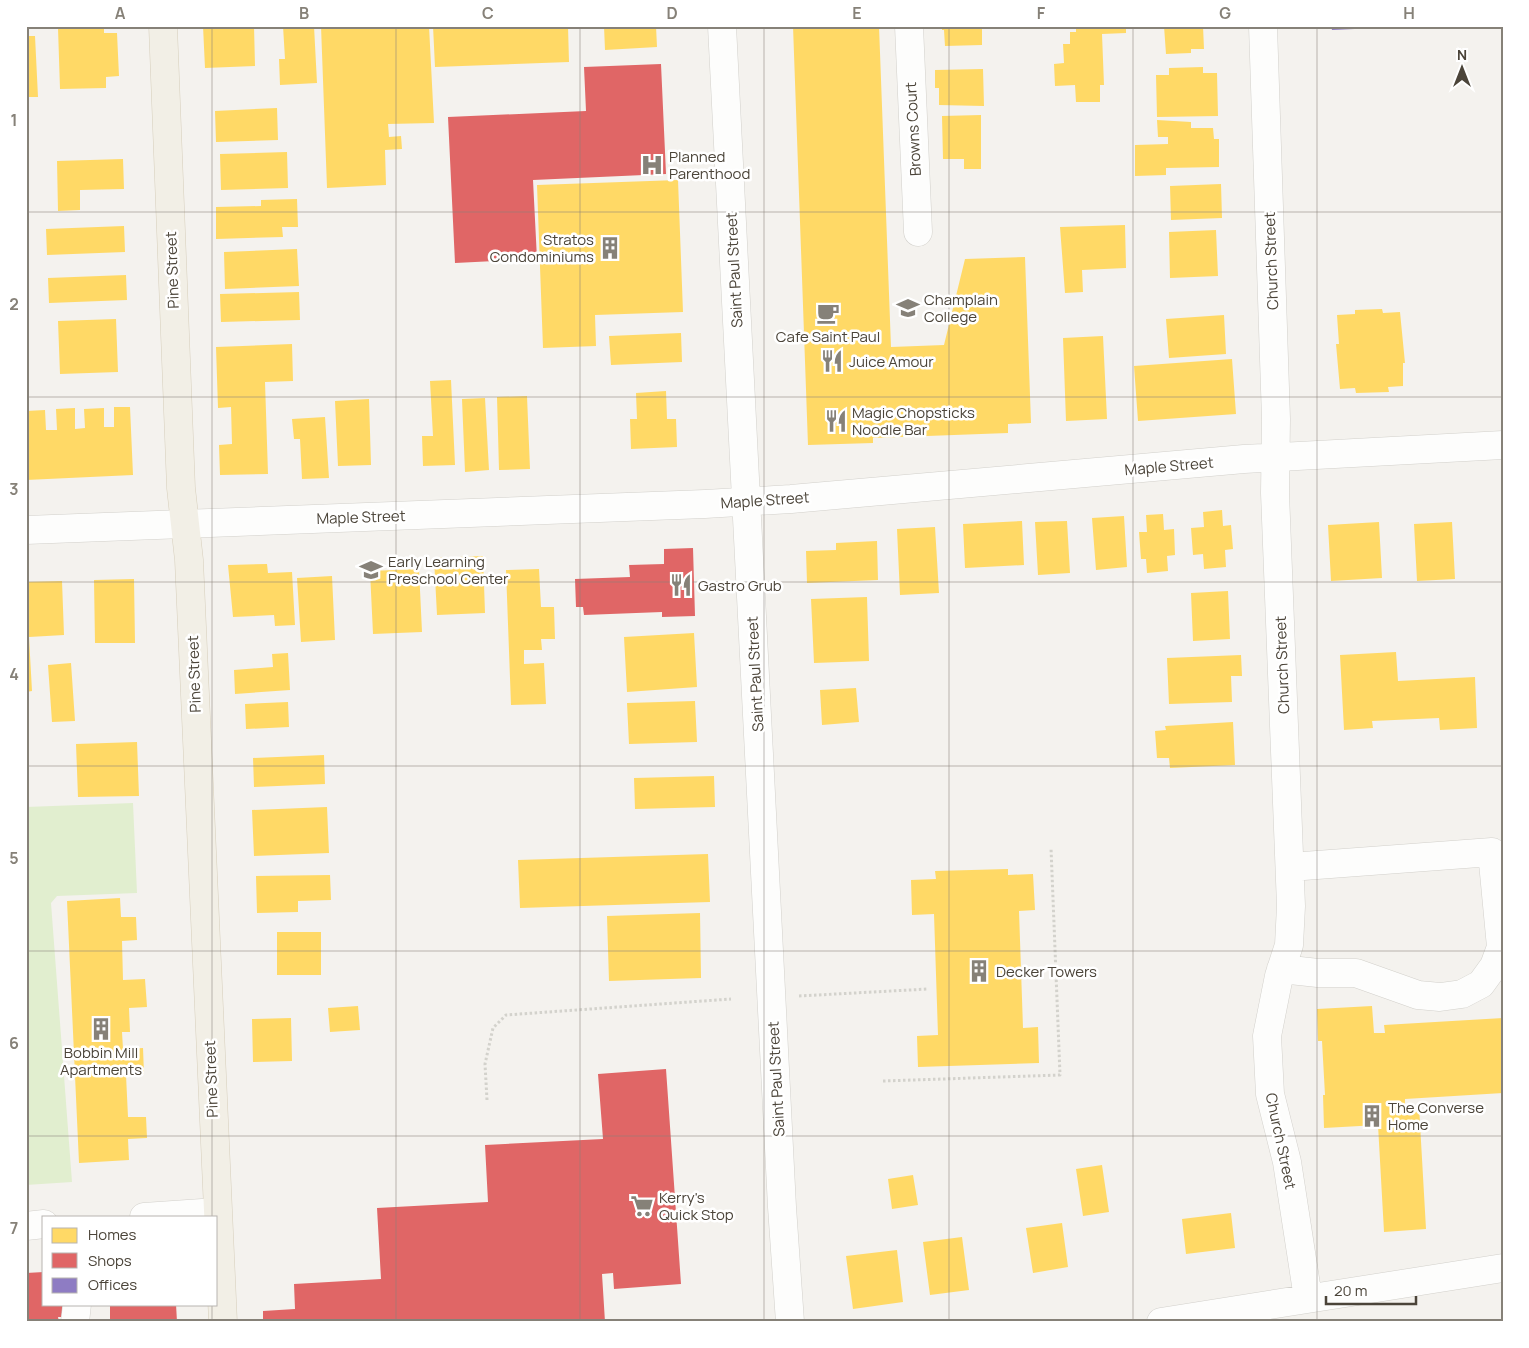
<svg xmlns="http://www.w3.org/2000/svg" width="1529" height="1348" viewBox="0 0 1529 1348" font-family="Manrope,sans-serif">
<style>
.green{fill:#e1eecf}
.homes{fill:#ffd966}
.shops{fill:#e06666}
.offices{fill:#8e7cc3}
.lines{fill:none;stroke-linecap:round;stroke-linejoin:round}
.minor-casing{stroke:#d2d0cb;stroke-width:29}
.major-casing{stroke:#d6cebb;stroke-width:29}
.path{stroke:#d3d2cc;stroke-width:3;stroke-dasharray:2.5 2.5;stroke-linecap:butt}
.minor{stroke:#fdfdfc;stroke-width:28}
.major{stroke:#f2efe6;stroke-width:28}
.grid{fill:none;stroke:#868178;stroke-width:1;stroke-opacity:0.55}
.labels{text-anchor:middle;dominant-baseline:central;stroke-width:5;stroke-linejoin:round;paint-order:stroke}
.street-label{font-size:15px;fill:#4b4439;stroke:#fff}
.poi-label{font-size:15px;fill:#4b4439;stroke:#fff;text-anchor:start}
.neatline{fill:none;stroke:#868178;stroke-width:2}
.grid-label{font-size:16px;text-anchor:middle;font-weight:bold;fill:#868178}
</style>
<rect width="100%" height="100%" fill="#f4f2ee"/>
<path class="green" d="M133 803 137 893 57 896 51 903 72 1182 26 1185V1150H29L26 1082V807Z"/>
<path class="homes" d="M104 26V33H117L119 76 106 77V88L60 89 58 28Z
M203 26H254L255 66 205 68Z
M283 26H314L317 83 280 85 279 59H285Z
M321 26H429L434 123 388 124 389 137 401 136 402 149 385 150 386 185 327 188Z
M433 26H568L569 62 435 67Z
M604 26H656L657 47 605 50Z
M793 26H879L891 347 944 345 965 259 1025 257 1031 423 1008 424V433L873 438V443L808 445Z
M942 26H982V45L945 46 944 30H942Z
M1076 26H1126V33L1102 34 1104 85H1100V102H1076L1075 85 1055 86 1054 64 1064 63 1063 44H1070V32H1076Z
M1164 26H1203L1204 49H1191V53L1166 54Z
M26 36H35L38 97H26Z
M1203 67V73H1217L1218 116 1157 117 1156 75H1169V68Z
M983 69 984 106 939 105V88H935V70Z
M277 108 278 140 216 142 215 111Z
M981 115V169H964V159H943L942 116Z
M1157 120 1191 122V128H1213L1214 139H1219V167L1166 168V175L1135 176V145L1168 144V137H1158Z
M287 152 288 188 221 190 220 154Z
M123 159 124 189 80 190V210L58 211 57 161Z
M678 180 683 312 595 315 596 346 543 348 537 185Z
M1221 184 1222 218 1171 220 1170 186Z
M297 199 298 227H282L283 237 216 239V207L261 206V200Z
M1125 225 1126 268 1082 270 1083 292 1065 293 1060 227Z
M124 226 125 252 47 255 46 229Z
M1216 230 1218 276 1170 278 1169 232Z
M297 249 299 286 225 289 224 252Z
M126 275 127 300 49 303 48 278Z
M299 292 300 320 221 322 220 294Z
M1382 309 1383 313 1400 312 1405 363H1403V386L1388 387 1389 392 1356 393 1355 388 1340 389 1336 344H1339L1337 315 1355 314V310Z
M1224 315 1226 354 1169 358 1166 319Z
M116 319 118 372 60 374 58 321Z
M681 333 682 362 611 365 609 336Z
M1103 336 1107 419 1066 421 1063 338Z
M292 344 293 381 265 382 268 474 220 475 219 445 232 444 231 407 218 408 216 347Z
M1232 359 1236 414 1138 421 1134 366Z
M451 380 455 465 423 466 422 436H433L430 381Z
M666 391 667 419H676L677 447 631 449 630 419H637L636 393Z
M527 396 530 469 499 470 497 397Z
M485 398 489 470 465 472 462 399Z
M369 399 371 465 338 466 335 401Z
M114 407H130L133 475 26 480V411L45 410 46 430H57L56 409 75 408V429L85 428 84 409 104 408V427H114Z
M325 417 329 478 302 479 300 439H294L292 419Z
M1222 510 1223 526 1231 525 1233 549 1225 550 1226 567 1204 569 1203 554 1193 555 1191 528 1204 527 1203 512Z
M1163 514 1164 530 1174 529 1175 555 1167 556 1168 571 1147 573 1146 559H1141L1139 532H1147L1146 515Z
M1124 516 1127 567 1096 570 1092 518Z
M1022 521 1024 565 965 568 963 524Z
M1067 521 1070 573 1038 575 1035 522Z
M1379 522 1382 578 1331 581 1328 525Z
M1452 522 1455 579 1417 581 1414 524Z
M935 527 939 593 900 595 897 529Z
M877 541 878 580 807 583 806 551 836 550V543Z
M483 556 485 613 437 615 434 558Z
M267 564 268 573 292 572 295 625 275 626 274 615 233 617 228 565Z
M419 569 422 632 373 634 370 571Z
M539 569 541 607H554L555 639H541L542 650H524V664L544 663 546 704 511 705 506 570Z
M332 576 335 640 301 642 297 578Z
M134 579 135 643H95L94 580Z
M62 581 64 635 29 637 32 691 26 692V582Z
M1228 591 1230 639 1193 641 1191 593Z
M867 597 869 661 814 663 811 599Z
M694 633 697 687 627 692 624 637Z
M1396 652 1398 681 1475 677 1477 728 1440 730 1439 718 1372 721 1373 728 1344 730 1340 655Z
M288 653 290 690 235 694 234 670 273 667 272 654Z
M1241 655 1242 676H1231L1232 702 1169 704 1167 658Z
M71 663 75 721 52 722 48 665Z
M856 688 859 722 822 725 820 690Z
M695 701 697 742 629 744 627 703Z
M288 702 289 727 246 729 245 704Z
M1233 722 1235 765 1170 768 1169 758H1157L1155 731 1166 730 1165 726Z
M137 742 139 796 78 797 76 744Z
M324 755 325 784 254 787 253 758Z
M714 776 715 807 635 809 634 778Z
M327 807 329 853 254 856 252 810Z
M708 854 710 902 520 908 518 860Z
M1008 869V875L1033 874 1035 910 1019 911 1023 1028 1038 1027 1039 1063 918 1067 917 1036 938 1035 934 914 912 915 911 880 936 879 935 871Z
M330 875 331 900 298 901V912L257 913 256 876Z
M120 898 121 917H136L137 940 122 941 123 980 145 979 147 1007 129 1008 130 1032H122L123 1049 143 1048 144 1074 126 1075 128 1117H146L147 1138 128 1139 129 1160 79 1163 67 901Z
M700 913 701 978 609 981 607 916Z
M277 932H321V975H277Z
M358 1006 360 1030 330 1032 328 1008Z
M1372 1006 1374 1033H1385L1384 1025 1503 1018V1093L1405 1099V1107L1419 1106 1426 1229 1384 1232 1378 1125 1324 1128 1323 1095H1325L1322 1041H1318L1317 1009Z
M291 1018 292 1061 253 1062 252 1019Z
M1102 1165 1109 1212 1083 1216 1076 1169Z
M913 1175 918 1205 892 1209 888 1179Z
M1231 1213 1235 1248 1186 1254 1182 1219Z
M1062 1223 1068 1267 1033 1273 1026 1228Z
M962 1237 969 1290 930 1295 923 1242Z
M897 1250 903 1302 853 1309 846 1256Z"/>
<path class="shops" d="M661 64 666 174 533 180 537 259 455 263 448 117 586 111 584 67Z
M693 548 695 616 662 617V612L584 615 583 607H576L575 579 630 577 629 565 664 564V549Z
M666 1069 681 1284 614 1289 613 1273 602 1274 605 1322H263V1311L295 1309 294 1284 381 1279 377 1208 488 1202 485 1145 603 1139 598 1074Z
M44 1272V1304H67L68 1317H58L59 1322H26V1273Z
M110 1304H176L177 1322H110Z"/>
<path class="offices" d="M1331 26H1377V28L1332 30Z"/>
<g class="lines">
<defs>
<path id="minor" d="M722 26 782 1207 790 1322
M909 26 918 232
M1263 26 1276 419 1275 493 1291 906 1289 945 1279 976 1267 1036 1270 1094 1287 1162 1308 1298
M26 530 705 504 791 499 1244 459 1503 445
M1281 969 1318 973H1356L1418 995 1440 997 1462 994 1481 984 1494 966 1501 947 1492 852 1290 867
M144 1217 217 1212
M26 1226 44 1224
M75 1322 77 1304
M1161 1322 1503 1268"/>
<path id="major" d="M163 26 181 488 189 560 223 1322"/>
</defs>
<use href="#minor" class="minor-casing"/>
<use href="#major" class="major-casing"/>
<path class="path" d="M799 996 928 989
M883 1081 1060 1075 1051 848
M487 1100 485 1064 493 1028 506 1015 731 999"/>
<use href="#minor" class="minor"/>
<use href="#major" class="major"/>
</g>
<path class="grid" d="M212 26V1217M396 26V1322M580 26V1322M764 26V1322M949 26V1322M1133 26V1322M1317 26V1322M26 212H1503M26 397H1503M26 582H1503M26 766H1503M26 951H1503M26 1136H1503M212 1304V1322"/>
<defs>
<symbol id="hospital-bare" viewBox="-9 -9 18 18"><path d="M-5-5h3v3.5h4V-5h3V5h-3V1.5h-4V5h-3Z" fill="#868178" stroke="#fff" stroke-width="2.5" paint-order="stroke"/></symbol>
<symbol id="building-bare" viewBox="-9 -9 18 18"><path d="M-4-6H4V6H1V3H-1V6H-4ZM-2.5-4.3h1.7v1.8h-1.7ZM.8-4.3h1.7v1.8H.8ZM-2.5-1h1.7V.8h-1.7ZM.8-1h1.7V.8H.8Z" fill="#868178" stroke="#fff" stroke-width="2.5" paint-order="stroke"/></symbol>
<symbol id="university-bare" viewBox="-9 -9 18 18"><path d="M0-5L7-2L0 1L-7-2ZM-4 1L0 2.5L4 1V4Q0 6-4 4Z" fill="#868178" stroke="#fff" stroke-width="2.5" paint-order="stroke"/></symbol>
<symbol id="cafe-bare" viewBox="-9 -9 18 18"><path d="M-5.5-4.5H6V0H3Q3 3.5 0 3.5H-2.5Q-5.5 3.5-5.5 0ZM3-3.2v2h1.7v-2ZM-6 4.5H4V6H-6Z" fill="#868178" stroke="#fff" stroke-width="2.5" paint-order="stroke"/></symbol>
<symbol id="restaurant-bare" viewBox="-9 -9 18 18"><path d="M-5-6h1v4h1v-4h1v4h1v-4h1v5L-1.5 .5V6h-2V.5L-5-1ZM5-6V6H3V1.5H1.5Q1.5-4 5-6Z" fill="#868178" stroke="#fff" stroke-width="2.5" paint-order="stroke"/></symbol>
<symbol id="school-bare" viewBox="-9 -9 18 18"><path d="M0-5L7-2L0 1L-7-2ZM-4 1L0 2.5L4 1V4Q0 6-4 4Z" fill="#868178" stroke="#fff" stroke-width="2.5" paint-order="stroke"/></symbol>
<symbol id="supermarket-bare" viewBox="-9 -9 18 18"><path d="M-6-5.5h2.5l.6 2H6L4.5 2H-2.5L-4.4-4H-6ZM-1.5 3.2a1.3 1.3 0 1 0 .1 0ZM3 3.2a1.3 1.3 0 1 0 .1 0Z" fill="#868178" stroke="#fff" stroke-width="2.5" paint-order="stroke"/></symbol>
</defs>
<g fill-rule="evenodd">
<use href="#hospital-bare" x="636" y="149" width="32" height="32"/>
<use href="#building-bare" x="594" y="232" width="32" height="32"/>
<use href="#university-bare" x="892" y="292" width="32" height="32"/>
<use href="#cafe-bare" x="812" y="297" width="32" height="32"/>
<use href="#restaurant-bare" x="816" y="345" width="32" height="32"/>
<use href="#restaurant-bare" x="820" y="405" width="32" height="32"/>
<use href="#school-bare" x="355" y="554" width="32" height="32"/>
<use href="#restaurant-bare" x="665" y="569" width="32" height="32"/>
<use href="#building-bare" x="963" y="955" width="32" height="32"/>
<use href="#building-bare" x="85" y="1013" width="32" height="32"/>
<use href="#building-bare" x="1356" y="1100" width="32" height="32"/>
<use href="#supermarket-bare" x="626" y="1190" width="32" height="32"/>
</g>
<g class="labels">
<g class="street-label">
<text transform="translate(913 129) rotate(-93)">Browns Court</text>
<text transform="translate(1271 261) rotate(-92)">Church Street</text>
<text transform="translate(172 270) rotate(-92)">Pine Street</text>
<text transform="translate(734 270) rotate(-93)">Saint Paul Street</text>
<text transform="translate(1169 466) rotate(-5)">Maple Street</text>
<text transform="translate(765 500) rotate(-4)">Maple Street</text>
<text transform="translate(361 517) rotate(-2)">Maple Street</text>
<text transform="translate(1282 665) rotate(-92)">Church Street</text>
<text transform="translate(194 674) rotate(-92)">Pine Street</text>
<text transform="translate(755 674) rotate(-93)">Saint Paul Street</text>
<text transform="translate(211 1079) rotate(-92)">Pine Street</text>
<text transform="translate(776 1079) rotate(-93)">Saint Paul Street</text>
<text transform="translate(1281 1141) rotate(78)">Church Street</text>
</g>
<g class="poi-label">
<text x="669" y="156">Planned<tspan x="669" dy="17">Parenthood</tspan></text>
<text x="594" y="239" text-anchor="end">Stratos<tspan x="594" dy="17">Condominiums</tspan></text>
<text x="924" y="299">Champlain<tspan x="924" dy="17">College</tspan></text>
<text x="828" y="336" text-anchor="middle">Cafe Saint Paul</text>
<text x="849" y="361">Juice Amour</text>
<text x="852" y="412">Magic Chopsticks<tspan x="852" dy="17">Noodle Bar</tspan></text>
<text x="388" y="561">Early Learning<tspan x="388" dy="17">Preschool Center</tspan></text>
<text x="698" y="585">Gastro Grub</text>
<text x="996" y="971">Decker Towers</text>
<text x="101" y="1052" text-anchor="middle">Bobbin Mill<tspan x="101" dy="17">Apartments</tspan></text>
<text x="1388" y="1107">The Converse<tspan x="1388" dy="17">Home</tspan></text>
<text x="659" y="1197">Kerry's<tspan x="659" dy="17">Quick Stop</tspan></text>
</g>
</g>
<rect width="1529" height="1348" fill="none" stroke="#ffffff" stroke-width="55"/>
<rect x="42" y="1216" width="175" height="90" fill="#ffffff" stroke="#b7b4b0"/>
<rect x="52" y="1228" width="25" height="15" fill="#ffd966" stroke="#b7b4b0"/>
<text x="88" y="1240" font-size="15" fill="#4b4439">Homes</text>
<rect x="52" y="1253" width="25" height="15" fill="#e06666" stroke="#b7b4b0"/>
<text x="88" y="1266" font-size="15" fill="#4b4439">Shops</text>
<rect x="52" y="1278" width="25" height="15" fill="#8e7cc3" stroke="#b7b4b0"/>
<text x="88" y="1290" font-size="15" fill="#4b4439">Offices</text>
<g transform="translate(1462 68)" stroke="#ffffff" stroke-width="4" paint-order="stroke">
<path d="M0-4L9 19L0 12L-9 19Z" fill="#4b4439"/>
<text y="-8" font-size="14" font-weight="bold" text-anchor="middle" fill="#4b4439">N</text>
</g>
<path d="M1326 1296v8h90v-8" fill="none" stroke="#4b4439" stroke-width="2.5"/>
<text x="1334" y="1296" font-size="15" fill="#4b4439" stroke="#ffffff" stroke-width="4" paint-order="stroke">20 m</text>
<rect x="28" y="28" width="1474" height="1292" class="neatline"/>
<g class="grid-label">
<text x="120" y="19">A</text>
<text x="304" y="19">B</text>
<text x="488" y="19">C</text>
<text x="672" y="19">D</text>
<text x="857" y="19">E</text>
<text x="1041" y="19">F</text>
<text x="1225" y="19">G</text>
<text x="1409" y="19">H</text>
<text x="14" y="126">1</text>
<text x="14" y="310">2</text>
<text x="14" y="495">3</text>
<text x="14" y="680">4</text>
<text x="14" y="864">5</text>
<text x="14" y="1049">6</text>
<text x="14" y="1234">7</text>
</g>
</svg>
